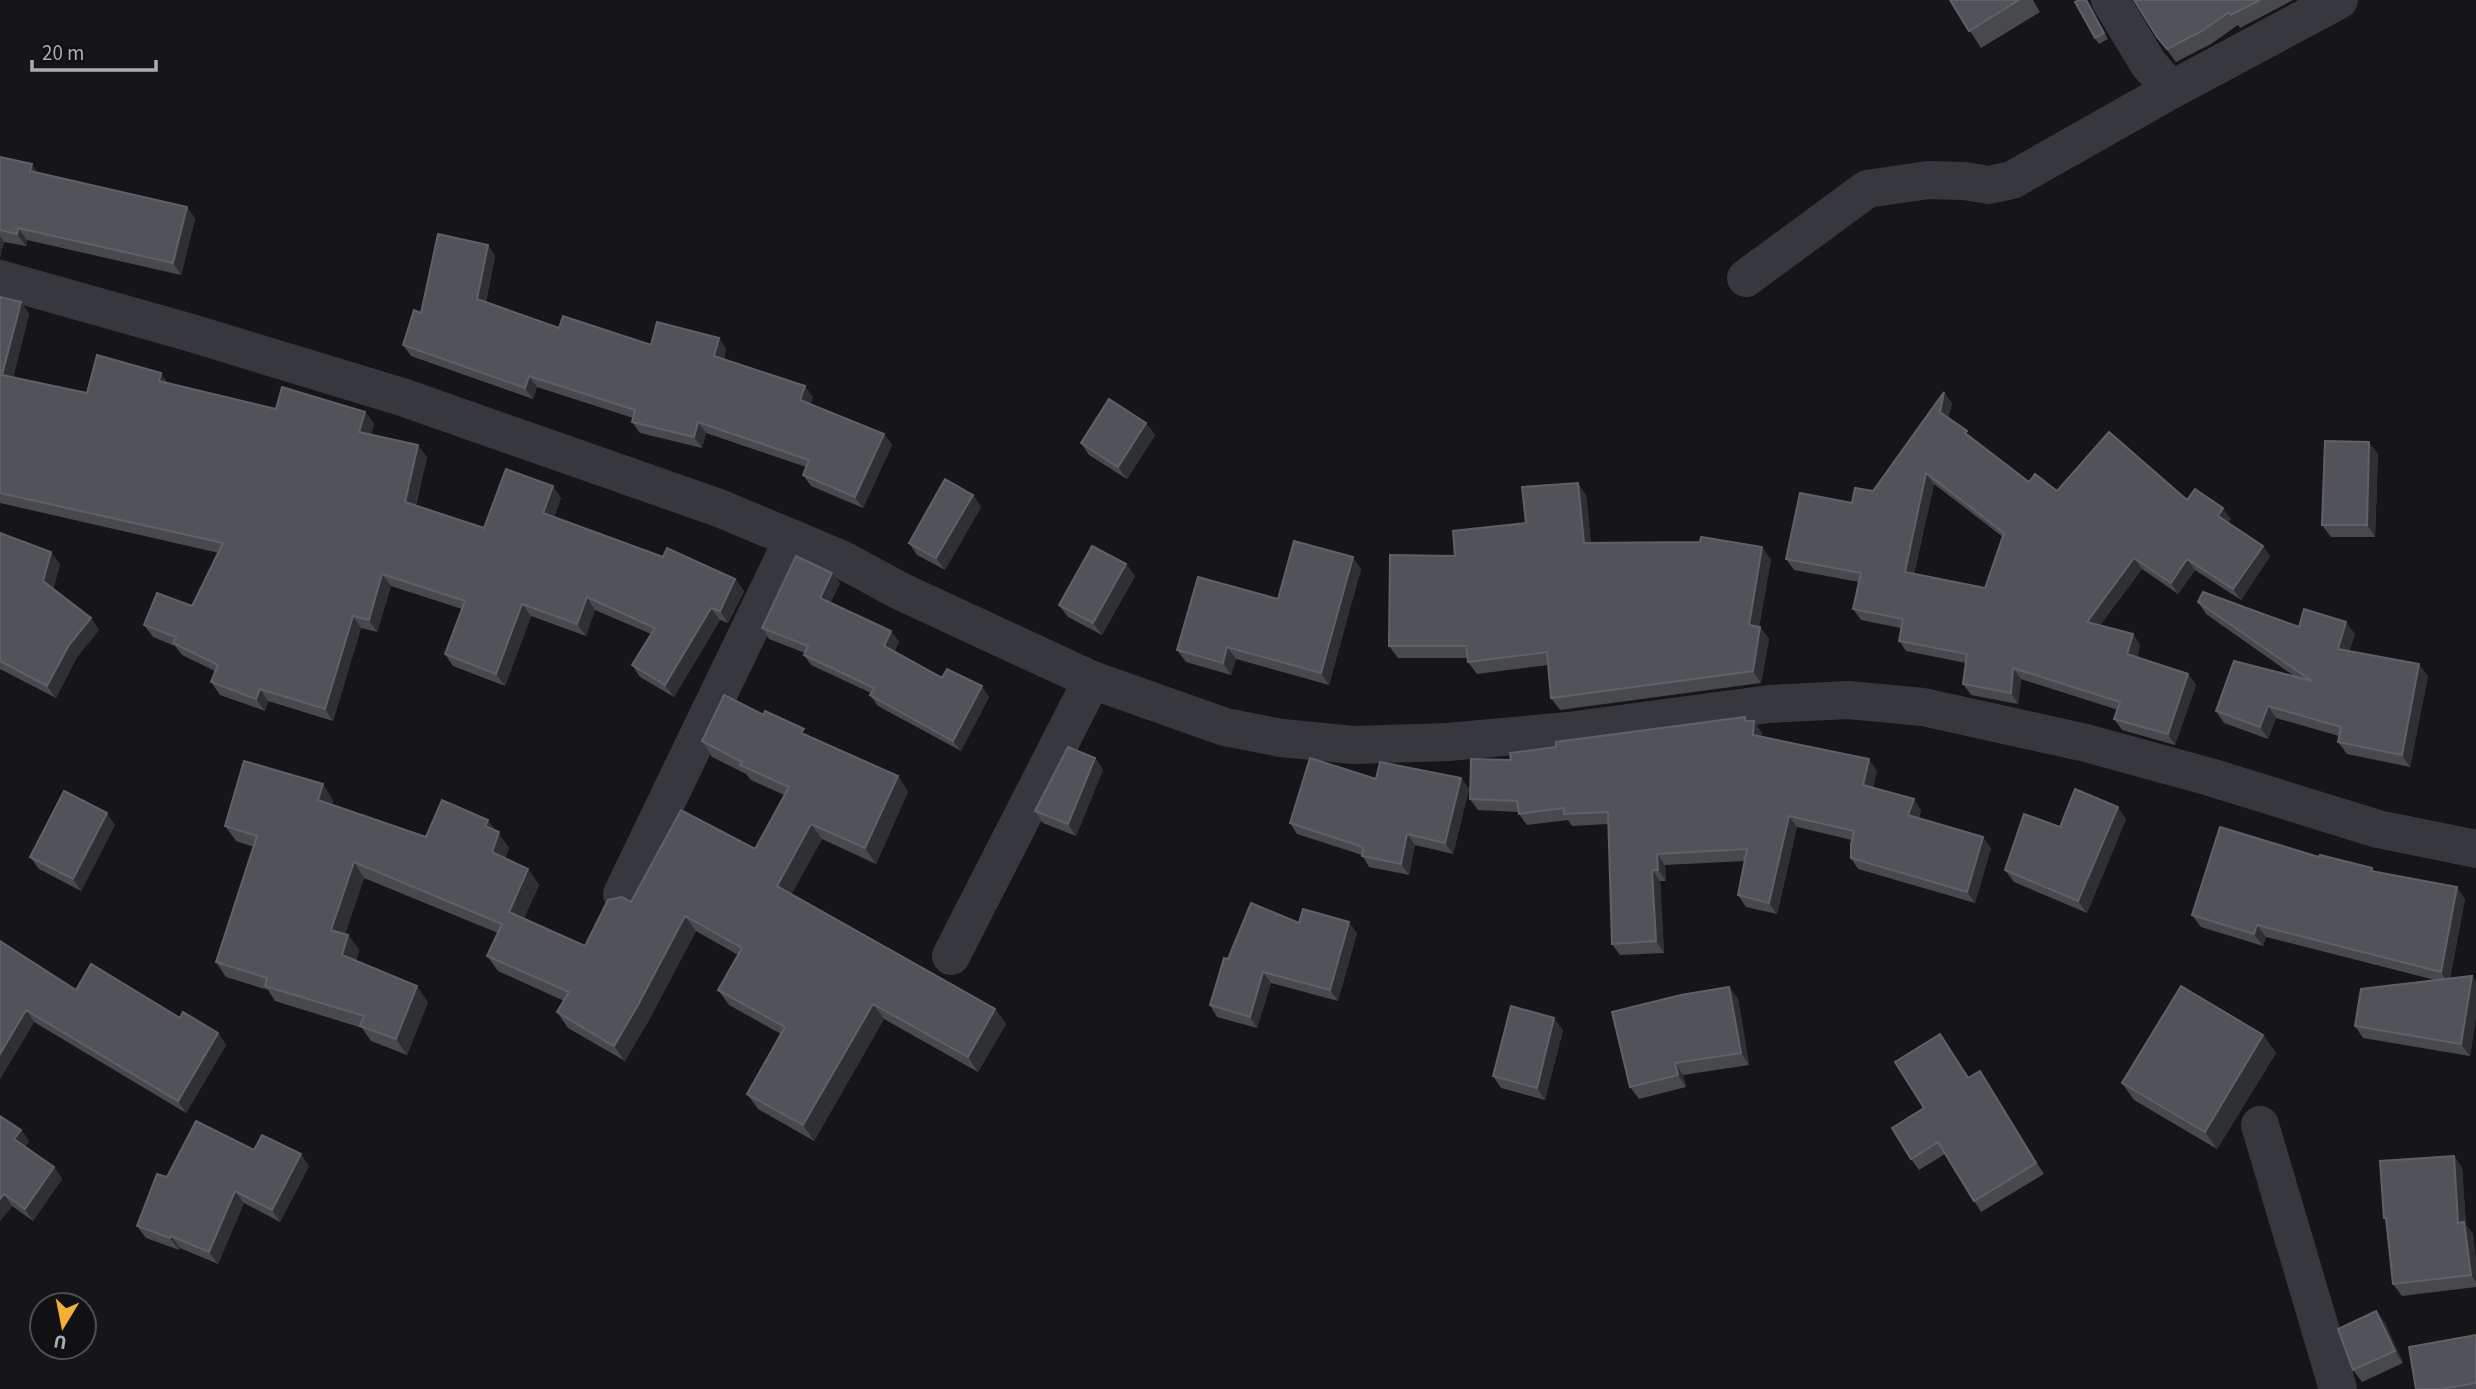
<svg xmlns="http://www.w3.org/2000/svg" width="2476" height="1389" viewBox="0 0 2476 1389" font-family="'Source Sans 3',sans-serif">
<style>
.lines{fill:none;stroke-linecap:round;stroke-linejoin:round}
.minor{stroke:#37383d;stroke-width:38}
.wall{fill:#47494d;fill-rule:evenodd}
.shaded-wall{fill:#2f3033}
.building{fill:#525359;stroke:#5f6168;stroke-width:2;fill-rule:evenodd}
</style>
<rect width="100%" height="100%" fill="#161618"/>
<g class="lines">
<path class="minor" d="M2110 0 2148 63 2171 90 2339 0
M1746 278 1867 189 1928 180 1964 181 1989 185 2012 180 2171 90
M0 279 188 332 402 397 719 508 841 559 900 591 1092 680 1225 727 1281 738 1354 745 1448 742 1568 731 1769 704 1848 700 1923 707 2086 743 2210 777 2378 829 2476 849
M622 894 793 539
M951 956 1092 680
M2260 1125 2338 1389"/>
</g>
<path class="wall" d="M1950 0H2033L2040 12 1981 48Z
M2087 0 2108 39 2099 44 2095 38Z
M2134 0H2293L2240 28 2238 25 2211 44 2176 62 2157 37Z
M0 157 39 173 187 207 195 219 181 275 27 240 26 246 4 242 0 257Z
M488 245 495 256 486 302 559 328 651 345 726 349 724 359 813 397 810 404 884 434 892 445 863 508 811 486 803 475 806 467 706 433 702 448 640 433 632 422 633 418 537 387 533 399 411 356 403 345 421 313Z
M0 297 21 302 29 314 13 377 87 393 161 373 167 383 276 409 365 412 374 424 371 434 427 457 416 505 484 528 561 498 554 517 663 557 735 579 744 591 728 623 720 620 674 697 640 677 632 665 651 634 595 610 586 636 531 616 505 686 453 666 445 654 462 609 391 586 377 632 361 628 333 721 268 701 265 711 220 695 211 682 215 671 182 655 175 646 153 637 144 625 192 606 219 553 0 503Z
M1952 403 1948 418 1973 440 2029 482 2057 491 2187 500 2231 519 2228 523 2270 556 2241 600 2195 570 2178 594 2142 569 2100 625 2133 634 2140 645 2137 657 2188 674 2196 685 2175 745 2122 730 2114 719 2118 710 2021 679 2018 704 1971 695 1963 684 1966 663 1906 651 1899 641 1901 628 1861 620 1853 609 1859 582 1794 570 1786 559 1852 503 1873 491ZM1934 484 2003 537 1985 588 1914 574Z
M1146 423 1155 435 1127 479 1089 455 1081 443Z
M2378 454 2375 537H2331L2322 525Z
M973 495 981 507 945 570 917 555 909 543Z
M1586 495 1591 543 1771 559 1759 627H1760L1769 639 1761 683 1560 710 1551 698 1548 665 1477 674 1468 662V658H1398L1389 646 1455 556Z
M0 533 60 564 53 589 91 618 99 630 77 657 56 698 0 669Z
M1126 564 1135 576 1102 635 1068 617 1059 605Z
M1361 569 1329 685 1236 659 1231 675 1186 662 1177 650 1278 599Z
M840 583 830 603 891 631 899 642 894 652 942 678 989 697 961 751 878 706 870 695 871 693 811 665 804 655 805 653 769 639 762 628Z
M2198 602 2299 627 2355 634 2349 651 2428 676 2410 767 2347 754 2338 742 2339 736 2276 718 2268 739 2224 723 2216 711 2297 678 2206 614Z
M764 715 898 776 908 792 876 864 822 839 791 894 995 1009 1006 1024 978 1072 884 1019 814 1141 758 1109 747 1094 781 1034 729 1005 718 990 738 955 696 931 649 1020 625 1061 568 1028 557 1012 564 1001 498 971 487 956 498 933 364 878 345 934 348 935 359 950 356 961 428 1002 407 1055 371 1041 362 1028 275 1001 268 990 226 977 216 962 254 847 236 841 225 826 333 800 332 804 426 837 496 831 509 848 505 858 528 869 539 885 524 918 585 946 631 902 755 849 784 795 751 780 746 774 712 757 702 741Z
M1745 717 1748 721 1762 733V736L1877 771 1873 787 1921 810 1919 818 1991 848 1975 903 1858 869 1851 858 1852 840 1797 827 1777 914 1746 907 1738 895 1745 861 1665 865 1666 881H1660L1664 953 1620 955 1612 944 1609 824 1572 826 1568 820 1527 825 1519 814 1518 812 1478 810 1470 799 1511 760 1556 747Z
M1095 758 1103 770 1076 836 1043 823 1035 811Z
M1461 778 1469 789 1453 854 1415 845 1409 875 1369 867 1362 855 1297 834 1290 823 1376 779Z
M2126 819 2087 913 2014 882 2005 870 2060 827Z
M115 825 81 891 39 869 30 857Z
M2319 857 2372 868 2375 872 2465 899 2450 978 2472 976 2476 982V1016L2470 1056 2363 1038 2355 1026 2435 980 2266 937 2263 946 2201 927 2192 915Z
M1299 923 1357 933 1338 1001 1271 983 1257 1028 1217 1017 1210 1005 1228 959Z
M0 941 76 990 180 1018 218 1033 226 1045 186 1113 34 1022 0 1079Z
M1729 987 1738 999 1749 1065 1683 1075 1686 1087 1639 1099 1630 1087Z
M1563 1030 1545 1100 1501 1088 1493 1076Z
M1940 1034 1969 1077 1987 1082 2044 1174 1981 1212 1945 1154 1919 1170 1911 1159 1924 1108Z
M2263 1035 2276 1053 2217 1149 2134 1100 2122 1083Z
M0 1116 21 1130 29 1141 25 1147 54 1167 62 1179 33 1221 12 1206 0 1221Z
M254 1150 309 1166 280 1222 244 1203 218 1264 180 1248 179 1250 146 1238 137 1226 167 1177Z
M2454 1156 2462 1168 2466 1225 2473 1234 2476 1262V1287L2402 1296 2393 1284 2386 1221 2384 1218Z
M2376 1311 2385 1323 2403 1363 2362 1382 2353 1370Z
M2476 1335V1389H2416Z"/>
<path class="shaded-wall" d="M2087 0 2089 3 2108 39 2104 33Z
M32 164 40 176 30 171Z
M187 207 195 219 181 275 173 263Z
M18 228 27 240 26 246 17 234Z
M0 236 4 242 0 257Z
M488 245 495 256 484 310 477 299Z
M21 302 29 314 11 387 2 375Z
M719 338 726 349 722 367 714 356Z
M161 373 169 385 159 381Z
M529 376 537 387 533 399 525 388Z
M805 386 813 397 808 411 800 400Z
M1944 392 1952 403 1947 423 1940 412Z
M365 412 374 424 368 444 359 432Z
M698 422 706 433 702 448 694 437Z
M1146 423 1155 435 1127 479 1118 467Z
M884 434 892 445 863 508 855 497Z
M2369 442 2378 454 2375 537 2367 525Z
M418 445 427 457 413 514 405 502Z
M1926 473 1934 484 1912 583 1905 572Z
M1578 483 1586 495 1592 555 1584 543Z
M553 486 561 498 551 525 543 513Z
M973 495 981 507 945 570 936 558Z
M2223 508 2231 519 2225 527 2218 516Z
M2263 546 2270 556 2241 600 2233 589Z
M1762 547 1771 559 1757 637 1749 625Z
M51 552 60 564 52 593 43 581Z
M1353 557 1361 569 1329 685 1321 673Z
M2134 558 2142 569 2094 633 2087 622Z
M2187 559 2195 570 2178 594 2171 583Z
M1126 564 1135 576 1102 635 1093 623Z
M832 573 840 583 827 609 820 598Z
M382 574 391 586 377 632 369 620Z
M735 579 744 591 728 623 720 611Z
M587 597 595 610 586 636 577 624Z
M522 604 531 616 505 686 496 674Z
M711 608 720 620 674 697 665 685Z
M353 616 361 628 333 721 325 709Z
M91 618 99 630 77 657 56 698 47 686 69 645Z
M2346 622 2355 634 2346 661 2338 649Z
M1760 627 1769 639 1761 683 1753 671Z
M891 631 899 642 892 657 884 646Z
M2133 634 2140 645 2135 664 2127 654Z
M1227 647 1236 659 1231 675 1223 663Z
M2419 664 2428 676 2410 767 2402 755Z
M2013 668 2021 679 2018 704 2011 693Z
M2188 674 2196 685 2175 745 2168 734Z
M982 686 989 697 961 751 953 741Z
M260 689 268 701 265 711 256 699Z
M2268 706 2276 718 2268 739 2260 727Z
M1754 721 1762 733 1761 746 1753 735Z
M1095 758 1103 770 1076 836 1068 824Z
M1869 759 1877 771 1871 796 1863 785Z
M898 776 908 792 876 864 865 848Z
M1461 778 1469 789 1453 854 1445 843Z
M323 784 333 800 329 815 318 800Z
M1914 799 1921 810 1916 827 1908 815Z
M2118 807 2126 819 2087 913 2078 901Z
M107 813 115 825 81 891 73 879Z
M1789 816 1797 827 1777 914 1769 903Z
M488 820 509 848 502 867 492 852 485 826Z
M811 824 822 839 788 901 777 886Z
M1407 834 1415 845 1409 875 1401 864Z
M1983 837 1991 848 1975 903 1967 892Z
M1657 854 1665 865 1666 881 1658 870Z
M354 862 364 878 341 945 331 930Z
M528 869 539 885 520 927 509 912Z
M1652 870 1660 881 1664 953 1656 941Z
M2457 887 2465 899 2449 984 2441 972Z
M685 916 696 931 649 1020 625 1061 614 1046Z
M1349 922 1357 933 1338 1001 1330 990Z
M2257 925 2266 937 2263 946 2254 934Z
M348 935 359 950 353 970 342 955Z
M1263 972 1271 983 1257 1028 1250 1017Z
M2472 976 2476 982V1016L2470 1056 2461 1044Z
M417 986 428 1002 407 1055 396 1039Z
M1729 987 1738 999 1749 1065 1741 1053Z
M873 1004 884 1019 814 1141 803 1125Z
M995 1009 1006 1024 978 1072 968 1057Z
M26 1010 34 1022 0 1079V1054Z
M1554 1018 1563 1030 1545 1100 1537 1088Z
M218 1033 226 1045 186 1113 178 1101Z
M2263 1035 2276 1053 2217 1149 2205 1132Z
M1675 1063 1683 1075 1686 1087 1678 1075Z
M1980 1071 1987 1082 2044 1174 2036 1163Z
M21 1130 29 1141 22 1151 14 1139Z
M301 1154 309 1166 280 1222 272 1210Z
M2454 1156 2462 1168 2466 1225 2473 1234 2476 1262V1282L2471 1275 2458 1223Z
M54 1167 62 1179 33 1221 25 1209Z
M235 1191 244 1203 218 1264 209 1252Z
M4 1194 12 1206 0 1221V1199Z
M171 1236 180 1248 179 1250 170 1238Z
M2376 1311 2385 1323 2403 1363 2395 1351Z"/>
<path class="building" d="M1950 0H2019L1969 31Z
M2079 0H2086L2104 33 2095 38 2075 2Z
M2134 0H2260L2231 15 2229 12 2202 31 2167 49 2157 37Z
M0 157 32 164 30 171 187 207 173 263 18 228 17 234 0 230Z
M438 234 488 245 477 299 559 328 563 316 651 345 657 322 719 338 714 356 805 386 800 400 884 434 855 497 803 475 809 460 698 422 694 437 632 422 635 410 529 376 525 388 403 345 414 310 421 313Z
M0 297 21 302 2 375 87 393 97 355 161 373 159 381 276 409 282 387 365 412 359 432 418 445 405 502 484 528 506 469 553 486 543 513 663 557 667 548 735 579 720 611 711 608 665 685 632 665 655 628 587 597 577 624 522 604 496 674 445 654 465 601 382 574 369 620 353 616 325 709 260 689 256 699 211 682 218 665 173 643 176 637 144 625 157 593 192 606 223 543 0 493Z
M1944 392 1940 412 1967 431 1965 433 2029 482 2035 474 2057 491 2109 432 2187 500 2195 489 2223 508 2218 516 2263 546 2233 589 2187 559 2171 583 2134 558 2087 622 2133 634 2127 654 2188 674 2168 734 2114 719 2120 702 2013 668 2011 693 1963 684 1967 654 1899 641 1903 619 1853 609 1861 573 1786 559 1800 493 1852 503 1855 488 1873 491ZM1926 473 2004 533 1985 588 1905 572Z
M1109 399 1146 423 1118 467 1081 443Z
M2325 441 2369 442 2367 525H2322Z
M945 479 973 495 936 558 909 543Z
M1578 483 1584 543 1700 542 1701 537 1762 547 1749 625 1760 627 1753 671 1551 698 1547 652 1468 662 1466 646H1389L1390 555 1455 556 1453 531 1526 523 1522 487Z
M0 533 51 552 43 581 91 618 69 645 47 686 0 661Z
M1294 541 1353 557 1321 673 1227 647 1223 663 1177 650 1198 577 1278 599Z
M1092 546 1126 564 1093 623 1059 605Z
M796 556 832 573 820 598 891 631 884 646 942 678 947 669 982 686 953 741 870 695 874 688 804 655 808 646 762 628Z
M2203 592 2299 627 2304 609 2346 622 2338 649 2419 664 2402 755 2338 742 2341 727 2268 706 2260 727 2216 711 2234 661 2312 681 2198 602Z
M724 695 764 715 765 711 804 729 801 733 898 776 865 848 811 824 777 886 995 1009 968 1057 873 1004 803 1125 747 1094 785 1027 718 990 742 948 685 916 638 1005 614 1046 557 1012 569 992 487 956 502 924 354 862 331 930 348 935 342 955 417 986 396 1039 360 1026 364 1016 265 986 267 978 216 962 257 836 225 826 244 761 323 784 318 800 426 837 442 800 488 820 485 826 499 832 492 852 528 869 509 912 585 946 608 900 622 897 631 902 681 810 755 849 789 787 740 765 742 762 702 741Z
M1745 717V721H1754L1753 735 1869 759 1863 785 1914 799 1908 815 1983 837 1967 892 1851 858V844L1854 831 1789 816 1769 903 1738 895 1747 849 1657 854 1658 870H1652L1656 941 1612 944 1608 812 1564 814V808L1519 814 1517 801 1470 799 1471 759 1511 760 1510 753 1556 747V742Z
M1068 747 1095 758 1068 824 1035 811Z
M1310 758 1376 779 1380 762 1461 778 1445 843 1407 834 1401 864 1362 856 1363 847 1290 823Z
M2075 789 2118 807 2078 901 2005 870 2024 814 2060 827Z
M64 791 107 813 73 879 30 857Z
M2220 827 2319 857 2320 855 2372 868 2371 871 2457 887 2441 972 2257 925 2254 934 2192 915Z
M1251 903 1299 923 1303 909 1349 922 1330 990 1263 972 1250 1017 1210 1005 1224 958 1228 959Z
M0 941 76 990 91 964 180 1018 183 1012 218 1033 178 1101 26 1010 0 1054Z
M2472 976 2461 1044 2355 1026 2361 989Z
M2181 986 2263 1035 2205 1132 2122 1083Z
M1729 987 1741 1053 1675 1063 1678 1075 1630 1087 1612 1012 1681 995Z
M1511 1006 1554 1018 1537 1088 1493 1076Z
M1940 1034 1968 1078 1980 1071 2036 1163 1974 1201 1938 1142 1911 1159 1892 1128 1924 1108 1895 1062Z
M0 1116 21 1130 14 1139 54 1167 25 1209 4 1194 0 1199Z
M196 1121 254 1150 262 1135 301 1154 272 1210 235 1191 209 1252 171 1236 170 1238 137 1226 157 1174 167 1177Z
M2454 1156 2458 1223 2464 1222 2471 1275 2393 1284 2386 1218H2384L2380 1161Z
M2376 1311 2395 1351 2353 1370 2338 1329Z
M2476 1335V1383L2441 1389H2416L2409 1347Z"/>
<g transform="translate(63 1326) rotate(190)"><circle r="33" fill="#111113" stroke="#4d4f55" stroke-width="2"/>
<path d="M0-5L12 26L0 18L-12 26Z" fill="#f2b134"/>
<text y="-10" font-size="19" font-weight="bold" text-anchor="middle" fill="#a8adb8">U</text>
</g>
<path d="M32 60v10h124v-10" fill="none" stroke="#a8adb8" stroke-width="3.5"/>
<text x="42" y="60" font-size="21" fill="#a8adb8" stroke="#111113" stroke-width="5" paint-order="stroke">20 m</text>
</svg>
